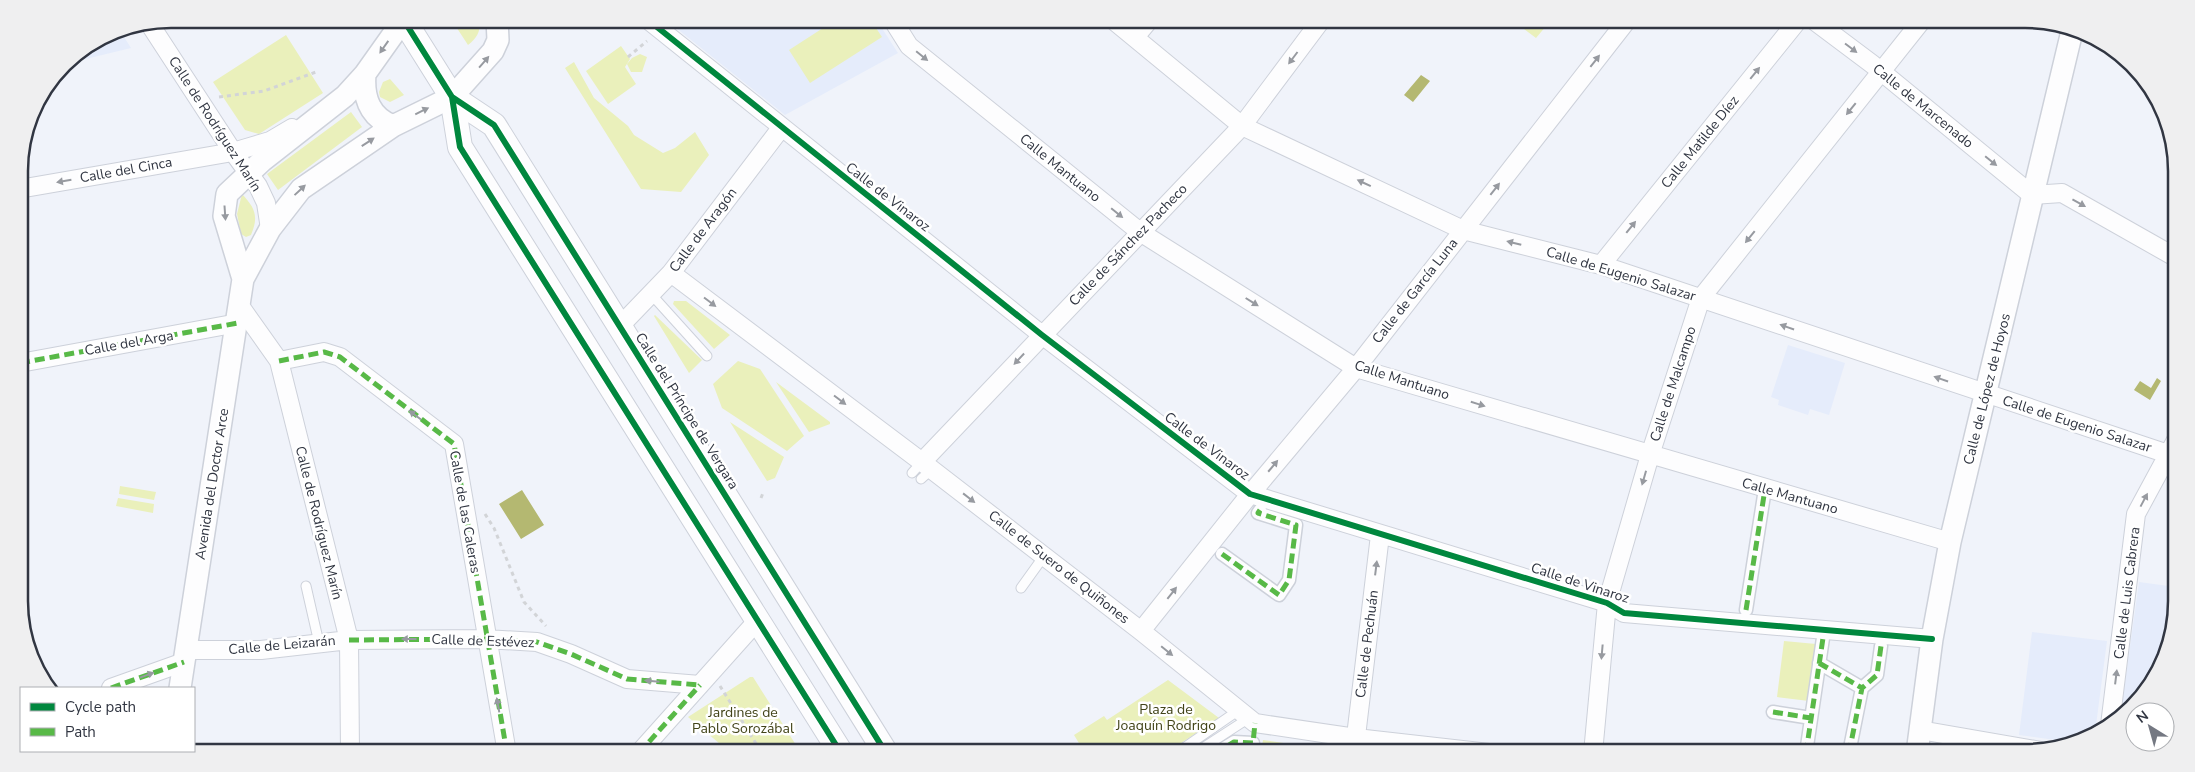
<svg xmlns="http://www.w3.org/2000/svg" width="2195" height="772" viewBox="0 0 2195 772" font-family="'Nunito Sans',sans-serif">
<style>
.built{fill:#e5ecfb}
.green{fill:#eaf0bb}
.water{fill:#b4b871}
.lines{fill:none;stroke-linecap:round;stroke-linejoin:round}
.service-casing{stroke:#cdd1da;stroke-width:11}
.pedestrian-casing{stroke:#cdd1da;stroke-width:15}
.minor-casing{stroke:#cdd1da;stroke-width:20}
.tertiary-casing{stroke:#cdd1da;stroke-width:24}
.secondary-casing{stroke:#cdd1da;stroke-width:26}
.path{stroke:#d2d4d7;stroke-width:3;stroke-dasharray:4 4;stroke-linecap:butt}
.service{stroke:#fdfdfe;stroke-width:9}
.pedestrian{stroke:#fdfdfe;stroke-width:12}
.minor{stroke:#fdfdfe;stroke-width:18}
.tertiary{stroke:#fdfdfe;stroke-width:21}
.secondary{stroke:#fdfdfe;stroke-width:24}
.quiet{stroke:#58b947;stroke-width:5;stroke-dasharray:10 5;stroke-linecap:butt}
.cycleway-casing{stroke:#fff;stroke-width:9}
.cycleway{stroke:#00873e;stroke-width:6}
.oneway{fill:#979aa0}
.labels{text-anchor:middle;dominant-baseline:central;stroke-width:5;stroke-linejoin:round;paint-order:stroke}
.street-label{font-size:14px;fill:#313642;stroke:#fff}
.park-label{font-size:14px;fill:#424419;stroke:#fff}
.rim{fill:none;stroke:#313642;stroke-width:2.5}
</style>
<rect width="100%" height="100%" fill="#f0f3fa"/>
<path class="built" d="M665 19H876L898 53 785 115Z
M119 29 131 48 65 64 70 57 113 30Z
M1788 345 1845 363 1829 415 1810 409 1808 415 1778 405 1779 400 1771 397Z
M2139 582 2176 587V601L2168 650 2150 686 2120 718Z
M2032 632 2107 641 2095 733 2077 743 2019 735Z"/>
<path class="green" d="M451 19H480C481 31 477 38 468 45Z
M837 19H870L882 37 810 83 789 50Z
M1511 19H1552L1536 38Z
M286 35 323 93 259 134 245 130 213 82Z
M621 46 630 59 625 67 636 84 608 104 586 71Z
M640 54 647 57 642 72H631L627 64 632 58Z
M574 62 594 98 628 126 634 135 663 153 675 148 695 132 709 155 681 192 641 189 565 68Z
M390 79 404 95 390 102 380 97 379 92 383 82Z
M351 112 362 127 278 190 267 174Z
M242 194C255 208 259 216 251 235L246 237 241 234 237 214Z
M674 301H686L730 335 714 349 673 304Z
M655 315 702 360 689 373 654 316Z
M738 361 760 369 804 436 787 451 722 408 713 384Z
M776 382 830 422V424L809 432Z
M730 422 784 457 775 478 767 481Z
M120 486 156 492 154 500 119 494Z
M118 498 154 504 153 513 116 506Z
M1784 641 1816 644 1809 701 1777 697Z
M750 677H753L801 753H726V749L688 717Z
M1168 680 1219 718 1166 753H1085L1074 735 1104 716 1107 720Z
M1263 740 1345 752V753H1261Z"/>
<path class="water" d="M1421 75 1430 81 1413 102 1404 95Z
M2157 378 2161 381 2150 400 2134 390 2140 381 2151 388Z
M522 490 544 525 521 539 499 504Z"/>
<g class="lines">
<defs>
<path id="service" d="M651 294 707 356
M912 473 922 462
M921 479 932 469
M306 586 319 643
M1021 588 1044 556
M1178 752 1239 710
M1195 753 1249 718"/>
<path id="pedestrian" d="M1222 554 1279 595 1289 580 1296 525 1258 513 1260 510
M1746 610 1765 489
M1819 663 1862 688
M1773 712 1811 718
M1216 753 1234 742 1253 743
M1806 753 1823 638
M1849 753 1862 688 1877 675 1881 646"/>
<path id="minor" d="M647 19 1042 335 1250 494 1607 603 1624 613 1932 639
M892 19 909 46 1140 232 1356 368 1950 542
M1112 19 1242 126 1463 230 1601 265 2168 454
M1812 19 1872 64 2032 195 2062 193 2175 257
M149 23 233 152 258 186 266 203 270 229
M1135 37 1150 19
M19 189 233 152 270 141 292 128
M1601 265 1799 19
M671 273 922 462 1141 631 1255 723 1356 738 1489 753
M240 306 279 361 349 640 350 753
M619 327 671 273 781 128
M279 361 324 352 340 357 454 444 507 753
M20 363 238 323
M922 462 1242 126 1322 19
M1141 631 1247 498 1356 368 1628 19
M185 650H261L349 640 486 639 537 642 571 654 627 679 700 685
M111 688 184 662
M2110 725 2136 514 2176 440
M1920 730 2041 751
M639 753 757 621
M1354 753 1380 535
M1593 753 1607 603 1650 455 1701 298 1923 19"/>
<path id="tertiary" d="M365 74C363 98 370 117 393 126
M243 279 224 216 227 194 262 161 345 96 365 74 404 19
M180 688 243 279 270 229 301 189 393 126 452 97 493 51 498 40 497 19
M171 753V751
M1917 753 1932 639 1950 542 2073 27"/>
<path id="secondary" d="M403 19 452 97 494 125 886 753
M452 97 460 147 841 753"/>
</defs>
<use href="#service" class="service-casing"/>
<use href="#pedestrian" class="pedestrian-casing"/>
<use href="#minor" class="minor-casing"/>
<use href="#tertiary" class="tertiary-casing"/>
<use href="#secondary" class="secondary-casing"/>
<path class="path" d="M628 57 647 41
M219 97 264 91 316 72
M761 498 763 493
M485 514 494 528 524 602 546 626
M720 686 762 753"/>
<use href="#service" class="service"/>
<use href="#pedestrian" class="pedestrian"/>
<use href="#minor" class="minor"/>
<use href="#tertiary" class="tertiary"/>
<use href="#secondary" class="secondary"/>
<path class="quiet" d="M279 361 324 352 340 357 454 444 507 753
M20 363 238 323
M1222 554 1279 595 1289 580 1296 525 1258 513 1260 510
M1746 610 1765 489
M349 640 486 639 537 642 571 654 627 679 700 685
M1819 663 1862 688
M111 688 184 662
M1773 712 1811 718
M639 753 700 685
M1216 753 1234 742 1253 743
M1252 753 1255 723
M1806 753 1823 638
M1849 753 1862 688 1877 675 1881 646"/>
<defs>
<path id="cycleway" d="M403 19 452 97 494 125 886 753
M647 19 1042 335 1250 494 1607 603 1624 613 1932 639
M452 97 460 147 841 753"/>
</defs>
<use href="#cycleway" class="cycleway-casing"/>
<use href="#cycleway" class="cycleway"/>
</g>
<defs><path id="oneway-solid" d="M-6-.8H1V-3.2L6.5 0L1 3.2V.8H-6Z" transform="scale(1.25)"/></defs>
<g class="oneway">
<use href="#oneway-solid" transform="translate(384 47) rotate(125)"/>
<use href="#oneway-solid" transform="translate(1851 48) rotate(37)"/>
<use href="#oneway-solid" transform="translate(922 56) rotate(39)"/>
<use href="#oneway-solid" transform="translate(1293 58) rotate(127)"/>
<use href="#oneway-solid" transform="translate(1595 61) rotate(-52)"/>
<use href="#oneway-solid" transform="translate(484 62) rotate(-49)"/>
<use href="#oneway-solid" transform="translate(1755 73) rotate(-51)"/>
<use href="#oneway-solid" transform="translate(1851 109) rotate(129)"/>
<use href="#oneway-solid" transform="translate(422 111) rotate(-26)"/>
<use href="#oneway-solid" transform="translate(368 142) rotate(-33)"/>
<use href="#oneway-solid" transform="translate(1991 161) rotate(39)"/>
<use href="#oneway-solid" transform="translate(64 181) rotate(170)"/>
<use href="#oneway-solid" transform="translate(1364 183) rotate(-155)"/>
<use href="#oneway-solid" transform="translate(1495 189) rotate(-52)"/>
<use href="#oneway-solid" transform="translate(300 190) rotate(-43)"/>
<use href="#oneway-solid" transform="translate(2079 203) rotate(29)"/>
<use href="#oneway-solid" transform="translate(225 213) rotate(86)"/>
<use href="#oneway-solid" transform="translate(1117 213) rotate(39)"/>
<use href="#oneway-solid" transform="translate(1631 227) rotate(-51)"/>
<use href="#oneway-solid" transform="translate(1750 237) rotate(129)"/>
<use href="#oneway-solid" transform="translate(1514 243) rotate(-166)"/>
<use href="#oneway-solid" transform="translate(710 302) rotate(37)"/>
<use href="#oneway-solid" transform="translate(1252 302) rotate(32)"/>
<use href="#oneway-solid" transform="translate(1787 327) rotate(-161)"/>
<use href="#oneway-solid" transform="translate(1019 359) rotate(133)"/>
<use href="#oneway-solid" transform="translate(1941 379) rotate(-161)"/>
<use href="#oneway-solid" transform="translate(840 400) rotate(37)"/>
<use href="#oneway-solid" transform="translate(1478 404) rotate(17)"/>
<use href="#oneway-solid" transform="translate(415 415) rotate(-143)"/>
<use href="#oneway-solid" transform="translate(1273 466) rotate(-50)"/>
<use href="#oneway-solid" transform="translate(1644 478) rotate(106)"/>
<use href="#oneway-solid" transform="translate(969 498) rotate(38)"/>
<use href="#oneway-solid" transform="translate(2144 500) rotate(-62)"/>
<use href="#oneway-solid" transform="translate(1376 568) rotate(-83)"/>
<use href="#oneway-solid" transform="translate(1172 593) rotate(-52)"/>
<use href="#oneway-solid" transform="translate(409 639) rotate(180)"/>
<use href="#oneway-solid" transform="translate(1167 651) rotate(39)"/>
<use href="#oneway-solid" transform="translate(1602 652) rotate(95)"/>
<use href="#oneway-solid" transform="translate(147 675) rotate(-20)"/>
<use href="#oneway-solid" transform="translate(2116 677) rotate(-83)"/>
<use href="#oneway-solid" transform="translate(652 681) rotate(-175)"/>
<use href="#oneway-solid" transform="translate(498 705) rotate(-100)"/>
</g>
<g class="labels">
<g class="street-label">
<text transform="translate(1923 106) rotate(39)">Calle de Marcenado</text>
<text transform="translate(215 124) rotate(57)">Calle de Rodríguez Marín</text>
<text transform="translate(1700 142) rotate(-51)">Calle Matilde Díez</text>
<text transform="translate(1060 168) rotate(39)">Calle Mantuano</text>
<text transform="translate(126 170) rotate(-10)">Calle del Cinca</text>
<text transform="translate(888 197) rotate(38)">Calle de Vinaroz</text>
<text transform="translate(703 230) rotate(-53)">Calle de Aragón</text>
<text transform="translate(1128 245) rotate(-46)">Calle de Sánchez Pacheco</text>
<text transform="translate(1621 274) rotate(17)">Calle de Eugenio Salazar</text>
<text transform="translate(1415 291) rotate(-52)">Calle de García Luna</text>
<text transform="translate(129 343) rotate(-10)">Calle del Arga</text>
<text transform="translate(1402 380) rotate(18)">Calle Mantuano</text>
<text transform="translate(1673 384) rotate(-72)">Calle de Malcampo</text>
<text transform="translate(1987 389) rotate(-76)">Calle de López de Hoyos</text>
<text transform="translate(687 411) rotate(58)">Calle del Príncipe de Vergara</text>
<text transform="translate(2077 424) rotate(18)">Calle de Eugenio Salazar</text>
<text transform="translate(1207 446) rotate(37)">Calle de Vinaroz</text>
<text transform="translate(212 484) rotate(-81)">Avenida del Doctor Arce</text>
<text transform="translate(1790 496) rotate(16)">Calle Mantuano</text>
<text transform="translate(465 512) rotate(80)">Calle de las Caleras</text>
<text transform="translate(319 523) rotate(76)">Calle de Rodríguez Marín</text>
<text transform="translate(1059 567) rotate(38)">Calle de Suero de Quiñones</text>
<text transform="translate(1580 583) rotate(18)">Calle de Vinaroz</text>
<text transform="translate(2127 593) rotate(-83)">Calle de Luis Cabrera</text>
<text transform="translate(483 641) rotate(2)">Calle de Estévez</text>
<text transform="translate(1367 644) rotate(-83)">Calle de Pechuán</text>
<text transform="translate(282 645) rotate(-5)">Calle de Leizarán</text>
</g>
<g class="park-label">
<text x="1166" y="709">Plaza de<tspan x="1166" dy="16">Joaquín Rodrigo</tspan></text>
<text x="743" y="712">Jardines de<tspan x="743" dy="16">Pablo Sorozábal</tspan></text>
</g>
</g>
<path d="M0 0H2195V772H0ZM171 28H2025A143 143 0 0 1 2168 171V601A143 143 0 0 1 2025 744H171A143 143 0 0 1 28 601V171A143 143 0 0 1 171 28Z" fill="#efeff0" fill-rule="evenodd"/>
<path class="rim" d="M171 28H2025A143 143 0 0 1 2168 171V601A143 143 0 0 1 2025 744H171A143 143 0 0 1 28 601V171A143 143 0 0 1 171 28Z"/>
<rect x="20" y="687" width="175" height="65" fill="#ffffff" stroke="#adafb3"/>
<rect x="30" y="703" width="25" height="8" fill="#00873e" stroke="#adafb3"/>
<text x="65" y="712" font-size="15" fill="#313642">Cycle path</text>
<rect x="30" y="728" width="25" height="8" fill="#58b947" stroke="#adafb3"/>
<text x="65" y="737" font-size="15" fill="#313642">Path</text>
<g transform="translate(2150 727) rotate(323)"><circle r="24" fill="#ffffff" stroke="#adafb3"/>
<path d="M0-4L9 19L0 12L-9 19Z" fill="#747882"/>
<text y="-8" font-size="14" font-weight="bold" text-anchor="middle" fill="#313642">N</text>
</g>
</svg>
